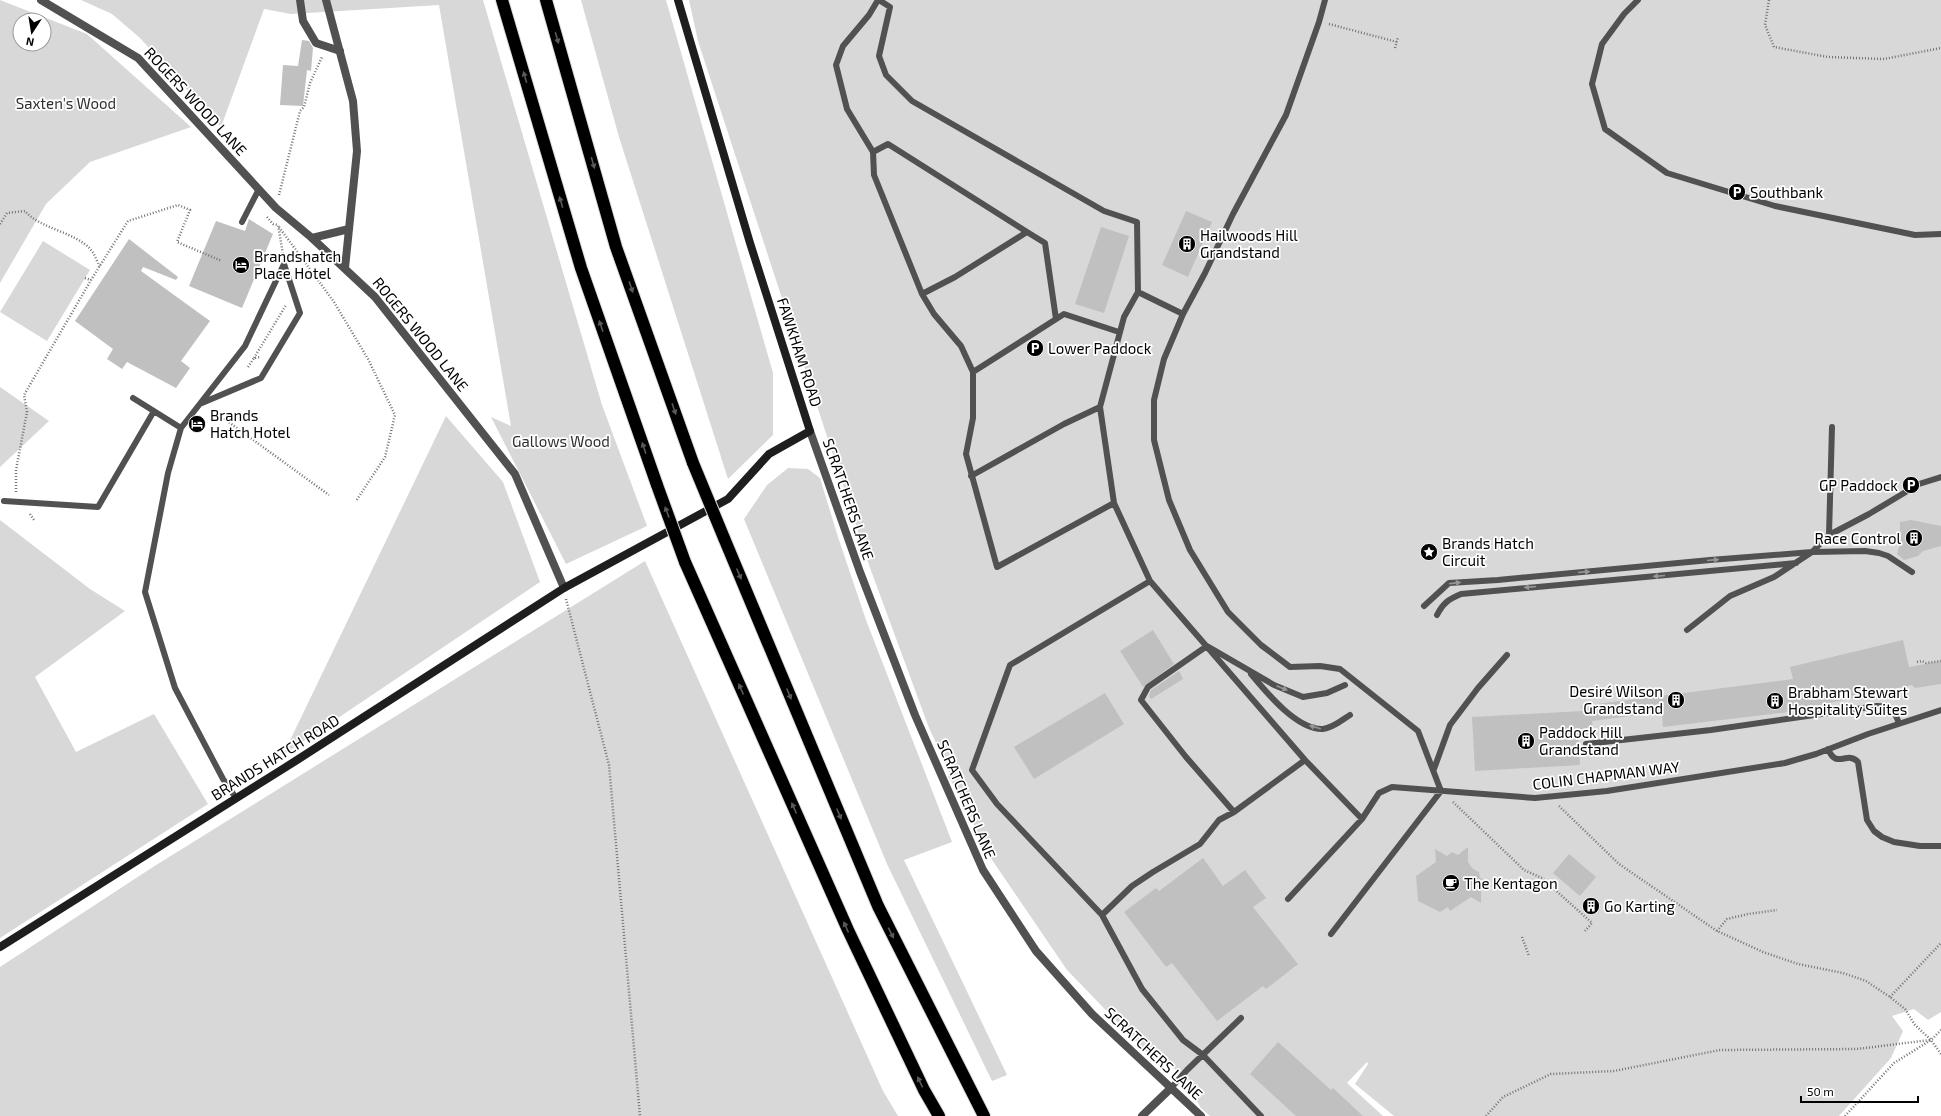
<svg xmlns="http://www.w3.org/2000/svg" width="1941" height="1116" viewBox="0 0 1941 1116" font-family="'Exo 2',sans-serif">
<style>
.green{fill:#d8d8d8;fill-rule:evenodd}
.building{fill:#c0c0c0}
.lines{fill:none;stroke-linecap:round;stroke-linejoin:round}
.highway-casing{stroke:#dbdbdb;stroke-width:14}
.path{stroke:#737373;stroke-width:2.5;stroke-dasharray:1 2;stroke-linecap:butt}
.lane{stroke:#515151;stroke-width:6}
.street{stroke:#515151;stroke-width:8}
.secondary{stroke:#1e1e1e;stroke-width:8}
.highway{stroke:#000;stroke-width:12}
.highway-bridge-casing{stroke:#dbdbdb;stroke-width:14;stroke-linecap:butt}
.highway-bridge{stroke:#000;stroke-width:12}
.oneway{fill:#595959}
.oneway2{fill:#979797}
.labels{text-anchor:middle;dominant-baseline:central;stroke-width:3.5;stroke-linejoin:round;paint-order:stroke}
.street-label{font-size:15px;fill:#000;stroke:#fff}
.park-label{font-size:15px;fill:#2f2f2f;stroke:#fff}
.poi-label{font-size:15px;fill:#000;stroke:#fff;text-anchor:start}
</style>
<rect width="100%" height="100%" fill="#fff"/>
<path class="green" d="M0 0 87 34 191 127 90 162 46 204 0 283ZM20 20H44V44H20Z
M81 0H483L602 405 647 526 566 564 491 417 511 426 439 5 291 14 264 9 221 127 140 38 112 14Z
M581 0H666L773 373V435L728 479 619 137Z
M689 0H1941V1012L1928 1020 1914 1009 1892 1016 1903 1031 1891 1058 1839 1116H1394L1355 1084 1368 1064 1367 1062 1347 1083 1383 1116H1210L1201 1108 1194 1096 1197 1090 1163 1058 1156 1062 1067 970 986 851 958 791 948 777 949 770 929 728 869 565 698 41Z
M43 241 90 270 47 341 0 312Z
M0 387 49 421 0 467Z
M446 416 503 482 540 582 283 755Z
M788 468 808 469 820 478 838 537 866 620 952 842 904 860 1007 1075 992 1081 887 864 744 519 767 485Z
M0 520 90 589 125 611 35 677 76 752 154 714 208 804 0 938Z
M645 561 883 1091 898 1116H0V967L153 867Z"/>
<path class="building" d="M302 40 309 41 313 48 311 71 307 70 303 106 280 105 283 65 298 66Z
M1186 211 1212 222 1188 277 1162 265Z
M249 219 273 234 242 308 189 286 216 221 245 231Z
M1101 227 1129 236 1104 313 1075 304Z
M129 239 178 277 176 280 143 267 141 271 210 321 181 361 190 368 176 388 127 362 122 369 107 359 113 349 75 321Z
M1911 520 1941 526V546L1923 551 1918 556 1904 560 1897 554 1900 544 1897 532 1900 531V522Z
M1153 630 1174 664 1143 687 1120 651Z
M1903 640 1909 667 1941 661V684L1915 688 1912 685 1788 712 1663 727 1662 712 1592 721 1593 728 1578 730 1580 765 1475 771 1472 717 1582 711 1581 706 1793 679 1790 667Z
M1179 671 1183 679 1151 699 1149 696 1151 690Z
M1105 693 1124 724 1034 779 1014 747Z
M1468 847V862L1473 869 1479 872 1480 878 1490 883 1481 890V903L1471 897 1450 911 1448 907 1440 912 1418 901 1416 876 1436 862 1435 849 1447 856 1452 852 1458 855Z
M1569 854 1596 877 1580 896 1553 873Z
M1203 858 1223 886 1245 870 1266 898 1253 907 1298 964 1266 989 1263 986 1217 1021 1172 963 1166 967 1124 912 1156 888 1159 891Z
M1278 1042 1331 1090 1333 1088 1363 1116H1296L1250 1074Z"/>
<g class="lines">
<defs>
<path id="highway" d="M502 0 581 268 657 485
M546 0 616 247 693 463
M724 538 878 906 984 1116
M685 562 848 930 924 1090 939 1116"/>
</defs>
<use href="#highway" class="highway-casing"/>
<path class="path" d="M1769 0 1765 25 1774 47 1828 57 1884 59 1941 48
M1329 24 1397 42
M1395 48 1398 37
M279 195 300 111 304 107 310 83 322 57
M267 217 273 224 278 225 283 254
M0 224 7 213 25 211C40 229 76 232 91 250 95 254 97 262 100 267
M279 227 334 302 368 359 395 415 385 457 356 501
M85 278 91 280
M254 358 286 305
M248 367 254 358 260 357
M212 410 329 495
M16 492V470L27 412 24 395 91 280 128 221 178 205 190 210 177 242 222 261
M30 514 34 520
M566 599 609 765 640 1116
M1917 662 1922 661 1926 663 1941 661
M1453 802 1524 870 1542 878 1592 923 1585 931
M1559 806 1619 864 1717 931 1763 952 1798 964 1843 973 1866 981 1890 997 1905 1009 1915 1025 1931 1040 1941 1054
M1717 931 1727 919 1748 914 1777 910
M1522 937 1529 956
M1890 997 1941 943
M1486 1116 1503 1097 1551 1074 1614 1071 1720 1050 1857 1049 1930 1040
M1845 1116 1894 1063 1931 1040 1941 1030"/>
<path class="lane" d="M879 0 890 7 879 56 886 75 912 101 1104 211 1137 222 1138 292 1124 317 1100 407 1114 503 1150 581 1305 760 1362 819 1379 793 1392 787 1535 798 1607 791 1785 763 1816 754 1868 734 1941 710
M1638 0 1624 14 1602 44 1592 84 1605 129 1667 173 1775 206 1915 235 1941 234
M873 152 847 109 836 65 843 46 869 15 878 0
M242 222 259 189
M1027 232 888 144 873 152 874 175 922 294 934 314 961 346 973 372V418L966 454 997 567 1114 503
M1138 292 1183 314 1164 359 1154 400V440L1169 500 1190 550 1228 612 1261 645 1290 667 1320 666 1340 669 1418 731 1441 791 1331 934
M922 294 955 277 1027 232 1045 243 1056 319
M1183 314 1205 273 1233 214 1286 115 1319 22 1325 0
M973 372 1064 314 1119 332
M133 398 181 428
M202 403 261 378 300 313 284 264 245 346 181 428 168 473 145 592 175 688 223 779 236 798
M971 476 1064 424 1100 407
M4 501 98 507 154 411
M1829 535 1832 427
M1424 606 1449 583 1498 580 1710 560 1812 552 1865 551 1879 553 1888 556 1912 572
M1437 615C1443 603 1449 599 1461 594L1796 563
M1687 630 1730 596 1774 577 1812 552 1829 535 1869 514 1919 484 1941 477
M1251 674C1266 692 1297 730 1323 729 1333 728 1342 720 1350 715
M1586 744 1711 730 1877 706C1893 706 1893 709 1899 723
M1828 749C1837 770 1847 750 1858 762L1867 820 1874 831 1882 837 1894 842 1920 846H1941
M1434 769 1450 725 1478 688 1507 655
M1234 812 1186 757 1141 700 1148 687 1207 646 1274 685 1303 697 1327 693 1345 685
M1288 899 1362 819
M1102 915 997 804 972 770 1010 665 1150 581
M1171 1088 1187 1070 1241 1018
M1261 1116 1203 1055 1183 1040 1142 989 1102 915 1132 886 1153 872 1200 844 1219 820 1234 812 1305 760"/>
<path class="street" d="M41 0 138 58 276 208 312 238 375 297 515 474 564 588
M300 0 303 21 316 43 340 51
M326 0 353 101 357 151 345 268
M312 238 349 229
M810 431 860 572 915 715 983 870 1036 951 1092 1014 1201 1116
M1142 1116 1171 1088"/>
<path class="secondary" d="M0 947 297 760 564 588 728 499 769 454 810 431 750 243 678 0"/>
<use href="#highway" class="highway"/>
<defs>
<path id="highway-bridge" d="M693 463 724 538
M657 485 685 562"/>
</defs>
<use href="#highway-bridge" class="highway-bridge-casing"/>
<use href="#highway-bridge" class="highway-bridge"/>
</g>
<defs><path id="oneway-solid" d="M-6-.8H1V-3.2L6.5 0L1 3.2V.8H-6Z"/></defs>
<g class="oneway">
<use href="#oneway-solid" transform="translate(557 38) rotate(74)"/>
<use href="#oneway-solid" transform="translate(525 77) rotate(-106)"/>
<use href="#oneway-solid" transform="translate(593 163) rotate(74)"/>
<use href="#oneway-solid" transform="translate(561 202) rotate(-106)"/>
<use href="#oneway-solid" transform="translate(631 287) rotate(71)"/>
<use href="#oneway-solid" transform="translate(601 326) rotate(-109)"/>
<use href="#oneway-solid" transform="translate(674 409) rotate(71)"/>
<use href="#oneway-solid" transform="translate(644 448) rotate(-109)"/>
<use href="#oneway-solid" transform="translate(667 512) rotate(-110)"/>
<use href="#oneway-solid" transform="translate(739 574) rotate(67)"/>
<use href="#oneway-solid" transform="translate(741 689) rotate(-114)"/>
<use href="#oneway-solid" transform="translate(789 694) rotate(67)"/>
<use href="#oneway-solid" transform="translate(794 808) rotate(-114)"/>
<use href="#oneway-solid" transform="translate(839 814) rotate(67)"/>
<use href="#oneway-solid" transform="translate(846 927) rotate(-114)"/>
<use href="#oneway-solid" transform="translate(891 933) rotate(63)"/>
<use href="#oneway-solid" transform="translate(920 1082) rotate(-115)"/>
</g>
<g class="oneway2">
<use href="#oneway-solid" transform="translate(1713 560) rotate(-5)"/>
<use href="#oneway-solid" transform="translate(1584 572) rotate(-5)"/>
<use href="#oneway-solid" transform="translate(1659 576) rotate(175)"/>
<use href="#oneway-solid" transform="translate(1455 583) rotate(-7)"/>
<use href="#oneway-solid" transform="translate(1530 587) rotate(175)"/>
<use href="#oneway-solid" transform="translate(1282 688) rotate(23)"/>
<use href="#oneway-solid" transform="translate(1315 727) rotate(-164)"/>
</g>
<defs>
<symbol id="parking-disc" viewBox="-11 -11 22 22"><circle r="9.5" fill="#000" stroke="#fff"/><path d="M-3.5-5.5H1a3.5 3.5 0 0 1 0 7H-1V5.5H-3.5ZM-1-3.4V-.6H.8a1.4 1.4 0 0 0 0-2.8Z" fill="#fff"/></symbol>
<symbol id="building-disc" viewBox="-11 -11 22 22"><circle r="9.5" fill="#000" stroke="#fff"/><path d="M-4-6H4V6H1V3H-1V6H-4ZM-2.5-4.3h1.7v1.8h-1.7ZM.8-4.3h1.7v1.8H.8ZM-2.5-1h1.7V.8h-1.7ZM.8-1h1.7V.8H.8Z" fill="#fff"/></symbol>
<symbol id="hotel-disc" viewBox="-11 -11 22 22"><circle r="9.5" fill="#000" stroke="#fff"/><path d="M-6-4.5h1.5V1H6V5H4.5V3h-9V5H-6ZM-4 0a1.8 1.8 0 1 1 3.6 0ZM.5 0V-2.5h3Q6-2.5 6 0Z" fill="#fff"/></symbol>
<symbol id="sight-disc" viewBox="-11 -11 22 22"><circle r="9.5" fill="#000" stroke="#fff"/><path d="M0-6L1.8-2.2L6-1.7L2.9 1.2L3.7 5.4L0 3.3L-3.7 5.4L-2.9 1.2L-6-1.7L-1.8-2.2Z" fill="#fff"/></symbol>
<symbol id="cafe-disc" viewBox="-11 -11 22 22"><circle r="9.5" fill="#000" stroke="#fff"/><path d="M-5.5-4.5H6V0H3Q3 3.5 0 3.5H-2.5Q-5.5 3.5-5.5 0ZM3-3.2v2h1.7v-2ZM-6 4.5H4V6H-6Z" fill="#fff"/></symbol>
</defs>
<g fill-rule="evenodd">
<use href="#parking-disc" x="1727" y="182" width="20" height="20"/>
<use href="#building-disc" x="1177" y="234" width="20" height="20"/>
<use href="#hotel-disc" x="231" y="255" width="20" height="20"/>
<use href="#parking-disc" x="1025" y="338" width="20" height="20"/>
<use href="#hotel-disc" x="187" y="414" width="20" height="20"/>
<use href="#parking-disc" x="1901" y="475" width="20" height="20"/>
<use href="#building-disc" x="1904" y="528" width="20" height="20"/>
<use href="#sight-disc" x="1419" y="542" width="20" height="20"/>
<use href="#building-disc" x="1666" y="690" width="20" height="20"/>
<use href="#building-disc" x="1765" y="691" width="20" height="20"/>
<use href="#building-disc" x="1516" y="731" width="20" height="20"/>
<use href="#cafe-disc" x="1441" y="873" width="20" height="20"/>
<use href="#building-disc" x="1581" y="896" width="20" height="20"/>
</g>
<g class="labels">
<g class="street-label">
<text transform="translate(196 101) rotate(47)">ROGERS WOOD LANE</text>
<text transform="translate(421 334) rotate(51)">ROGERS WOOD LANE</text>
<text transform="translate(800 352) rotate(72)">FAWKHAM ROAD</text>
<text transform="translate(849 499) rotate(71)">SCRATCHERS LANE</text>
<text transform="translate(275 757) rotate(-32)">BRANDS HATCH ROAD</text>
<text transform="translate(1606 775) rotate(-7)">COLIN CHAPMAN WAY</text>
<text transform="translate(967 799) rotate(67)">SCRATCHERS LANE</text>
<text transform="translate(1154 1053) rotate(43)">SCRATCHERS LANE</text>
</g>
<g class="park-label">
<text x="66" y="103">Saxten's Wood</text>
<text x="561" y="441">Gallows Wood</text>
</g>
<g class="poi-label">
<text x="1750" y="192">Southbank</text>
<text x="1200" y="235">Hailwoods Hill<tspan x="1200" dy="17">Grandstand</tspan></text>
<text x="254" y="256">Brandshatch<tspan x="254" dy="17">Place Hotel</tspan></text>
<text x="1048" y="348">Lower Paddock</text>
<text x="210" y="415">Brands<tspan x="210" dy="17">Hatch Hotel</tspan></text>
<text x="1898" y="485" text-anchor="end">GP Paddock</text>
<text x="1901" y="538" text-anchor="end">Race Control</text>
<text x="1442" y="543">Brands Hatch<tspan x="1442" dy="17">Circuit</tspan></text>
<text x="1663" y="691" text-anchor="end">Desiré Wilson<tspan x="1663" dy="17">Grandstand</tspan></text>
<text x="1788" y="692">Brabham Stewart<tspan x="1788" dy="17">Hospitality Suites</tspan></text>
<text x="1539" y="732">Paddock Hill<tspan x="1539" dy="17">Grandstand</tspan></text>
<text x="1464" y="883">The Kentagon</text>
<text x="1604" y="906">Go Karting</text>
</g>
</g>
<g transform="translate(32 32) rotate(192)"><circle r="19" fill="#ffffff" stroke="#999999"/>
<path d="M0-3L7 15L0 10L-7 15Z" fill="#000000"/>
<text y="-6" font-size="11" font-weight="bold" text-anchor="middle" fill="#000000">N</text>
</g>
<path d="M1801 1096v6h117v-6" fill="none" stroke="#000000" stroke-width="2"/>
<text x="1807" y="1096" font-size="12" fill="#000000" stroke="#ffffff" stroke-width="3" paint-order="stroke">50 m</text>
</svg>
